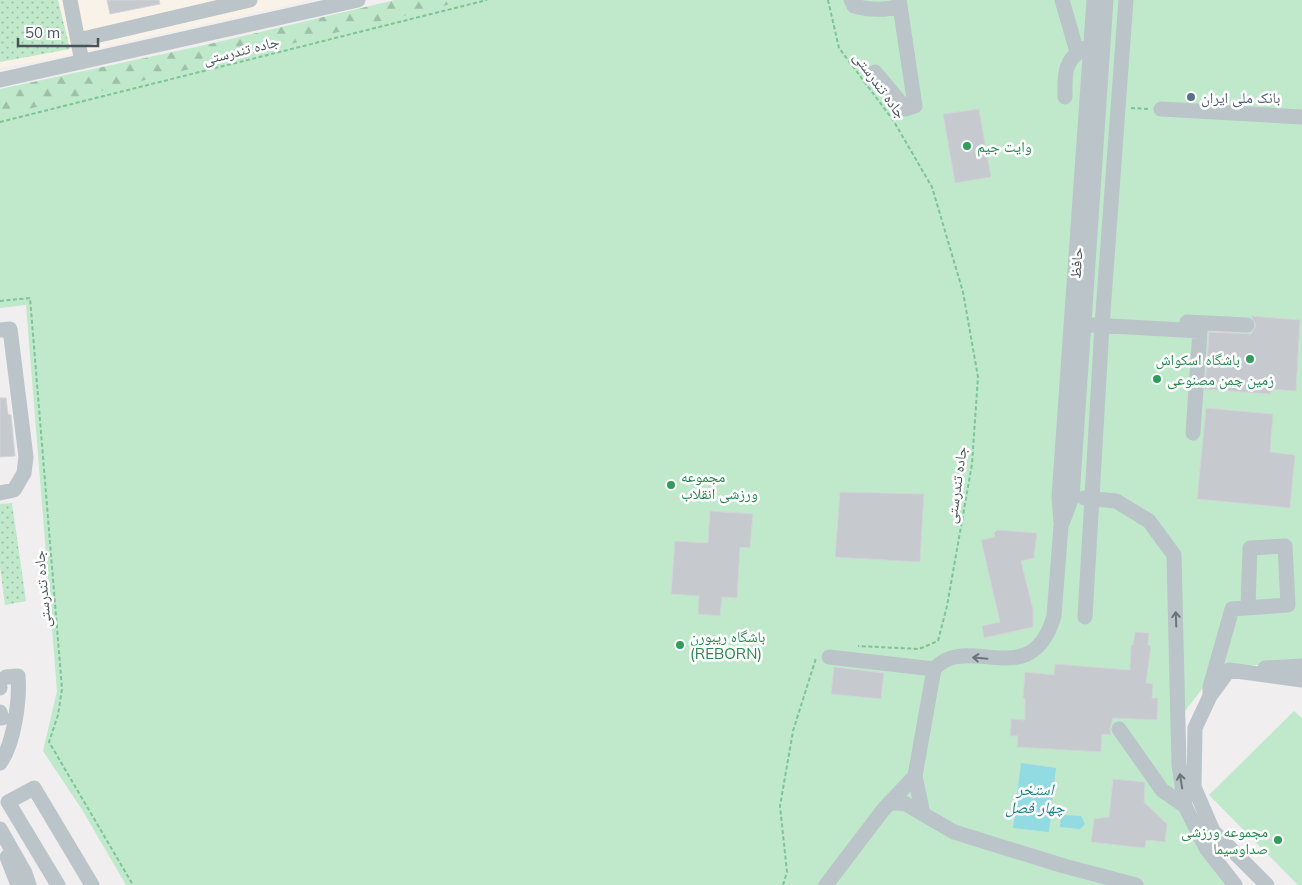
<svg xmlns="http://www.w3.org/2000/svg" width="1302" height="885" viewBox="0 0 1302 885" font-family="Mulish,'Noto Naskh Arabic',sans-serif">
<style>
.commercial{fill:#f9f2e8}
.grass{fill:url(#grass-dots)}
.forest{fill:url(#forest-firs)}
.garden{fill:#c0e9cb}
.water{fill:#92dbe2}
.building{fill:#c6c9cd;stroke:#d2d5d8}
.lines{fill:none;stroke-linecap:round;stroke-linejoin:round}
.path{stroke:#7cc497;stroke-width:2;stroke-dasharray:4 2.5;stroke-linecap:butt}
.minor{stroke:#bac4c9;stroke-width:15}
.oneway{stroke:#6a757b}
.service-dot{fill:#5c6f8a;stroke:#fff;stroke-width:2}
.leisure-dot{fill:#2e9e5b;stroke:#fff;stroke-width:2}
.labels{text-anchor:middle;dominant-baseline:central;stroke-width:5;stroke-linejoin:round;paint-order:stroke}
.street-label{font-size:15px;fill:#485359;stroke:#fff}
.service-label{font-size:15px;fill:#4e5e75;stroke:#fff;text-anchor:start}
.leisure-label{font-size:15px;fill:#27864d;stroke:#fff;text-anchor:start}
.water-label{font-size:16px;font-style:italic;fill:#1a828a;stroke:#fff}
</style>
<defs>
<pattern id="grass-dots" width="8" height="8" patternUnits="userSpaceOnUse" patternTransform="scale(1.25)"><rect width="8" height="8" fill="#c0e9cb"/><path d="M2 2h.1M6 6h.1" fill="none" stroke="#9ebfa8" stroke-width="1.8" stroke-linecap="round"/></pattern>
<pattern id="forest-firs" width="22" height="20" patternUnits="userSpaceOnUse" patternTransform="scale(1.25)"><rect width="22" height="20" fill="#c0e9cb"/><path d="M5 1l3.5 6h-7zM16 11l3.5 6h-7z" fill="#9ebfa8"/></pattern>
</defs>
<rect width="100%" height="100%" fill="#f0eeee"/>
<path class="commercial" d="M0 0H311L55 58 0 68Z"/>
<path class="grass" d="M0 0H58L70 49 0 62Z
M12 503 26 601 5 605 0 566V504Z"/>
<path class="forest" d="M395 0H559L0 151V89L205 45Z"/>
<path class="garden" d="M467 0H1302V663L1219 667 1182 715 1185 780 1202 835 1243 885H126L81 808 43 751 57 691 26 305 0 308V116Z
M1294 711 1302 718V885H1298L1209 795Z"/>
<path class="water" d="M1021 763 1056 768 1049 832 1013 828Z
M1061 815 1081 816 1085 824 1080 829 1060 827Z"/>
<path class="building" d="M107 0H159L160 4 110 14Z
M979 109 991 177 955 183 943 114Z
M1251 316 1300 320 1296 391 1271 389V394L1205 389 1209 332 1251 334 1256 325Z
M0 398H6L8 414 11 415 15 456 0 457Z
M1206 408 1273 414 1270 452 1295 455 1290 508 1197 499Z
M840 492 924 494 920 562 835 557Z
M710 511 753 514 750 548 740 547 737 598 722 597 720 616 698 614 699 596 671 594 675 541 708 543Z
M997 530 1037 533 1034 558 1021 561 1033 609V627L984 638 982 626 1000 622 981 540 995 537 994 533Z
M1135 632 1149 633 1148 645 1151 646 1146 683 1153 684 1152 698H1158L1157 720 1113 718 1110 729 1111 735 1102 734 1101 752 1017 747 1018 736H1010L1011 719 1025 720V699L1023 698 1025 672 1054 675 1055 664 1130 670 1131 645H1133Z
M834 667 884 673 881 699 831 694Z
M1113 779 1145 782 1144 802 1167 824 1165 842 1146 840 1145 848 1091 842 1094 819 1109 817Z"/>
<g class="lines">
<path class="path" d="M828 0 839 48 893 120 932 187 963 292 978 377 972 464 947 606 938 641 919 649 858 646
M1131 108 1149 109
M0 122 487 0
M0 301 30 298 62 689 58 715 49 742 133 885
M783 885 787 872 780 806 793 731 816 658"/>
<path class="minor" d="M70 0 82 62
M851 0 854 6C869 10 884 11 900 6L899 0
M1062 0 1077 52
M1106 0 1072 497 1061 526 1054 616C1031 695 968 631 934 669L915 776 923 814 954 832 1064 866 1136 885
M78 40 250 0
M875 72 906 109 915 106 900 6
M0 80 358 0
M1065 97C1065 77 1063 61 1082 50 1088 46 1090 45 1097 46
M1161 109 1302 117
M1187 322 1247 325
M1093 325 1200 331 1193 433
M0 330 10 329 26 457 24 473 14 490 0 493
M1084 498 1116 501 1149 521 1174 555 1179 765 1185 806 1206 848 1235 885
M1061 522 1059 497 1094 0
M1085 617 1102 326 1126 0
M829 657 934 669
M1265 668 1302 666
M1229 670 1210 696 1195 728 1194 787 1213 831 1267 885
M1229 670 1302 680
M0 687V688
M1210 696V687L1232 609 1288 605 1285 546 1250 548 1248 606
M0 712 2 718
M1119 729 1162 790 1185 806
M0 763C14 744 20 700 18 676L6 677
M890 802 906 804 923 814
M0 829 25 873 29 885
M7 857 18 885
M58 885 8 802 34 788 92 885
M826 885 883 810 915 776"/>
</g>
<defs><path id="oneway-shaft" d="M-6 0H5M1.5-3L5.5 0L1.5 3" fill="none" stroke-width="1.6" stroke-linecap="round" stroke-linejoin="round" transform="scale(1.25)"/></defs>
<g class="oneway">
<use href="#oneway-shaft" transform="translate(1176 619) rotate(-92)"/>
<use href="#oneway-shaft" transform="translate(980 658) rotate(-175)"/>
<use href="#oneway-shaft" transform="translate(1181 781) rotate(-99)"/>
</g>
<circle class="service-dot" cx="1191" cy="97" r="5"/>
<g class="leisure-dot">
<circle cx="967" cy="146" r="5"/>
<circle cx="1250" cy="359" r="5"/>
<circle cx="1157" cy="379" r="5"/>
<circle cx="671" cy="485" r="5"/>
<circle cx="680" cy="645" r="5"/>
<circle cx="1278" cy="840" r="5"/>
</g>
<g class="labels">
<g class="street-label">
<text transform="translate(241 50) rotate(-14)">جاده تندرستی</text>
<text transform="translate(880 85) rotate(54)">جاده تندرستی</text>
<text transform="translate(1076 263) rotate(-86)">حافظ</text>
<text transform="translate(956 485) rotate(-82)">جاده تندرستی</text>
<text transform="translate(42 589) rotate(-95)">جاده تندرستی</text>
</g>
<g class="service-label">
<text x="1201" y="97">بانک ملی ایران</text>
</g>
<g class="leisure-label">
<text x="977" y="146">وایت جیم</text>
<text x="1240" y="359" text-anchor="end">باشگاه اسکواش</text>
<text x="1167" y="379">زمین چمن مصنوعی</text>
<text x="681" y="476">مجموعه<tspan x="681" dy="17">ورزشی انقلاب</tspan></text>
<text x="690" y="636">باشگاه ریبورن<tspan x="690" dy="17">(REBORN)</tspan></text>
<text x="1268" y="831" text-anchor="end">مجموعه ورزشی<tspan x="1268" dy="17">صداوسیما</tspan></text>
</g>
<g class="water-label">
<text x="1035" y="789">استخر<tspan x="1035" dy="18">چهار فصل</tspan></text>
</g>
</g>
<path d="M18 38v8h80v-8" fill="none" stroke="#485359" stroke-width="2.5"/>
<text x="25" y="38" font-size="15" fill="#485359" stroke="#ffffff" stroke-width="4" paint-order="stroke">50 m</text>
</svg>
